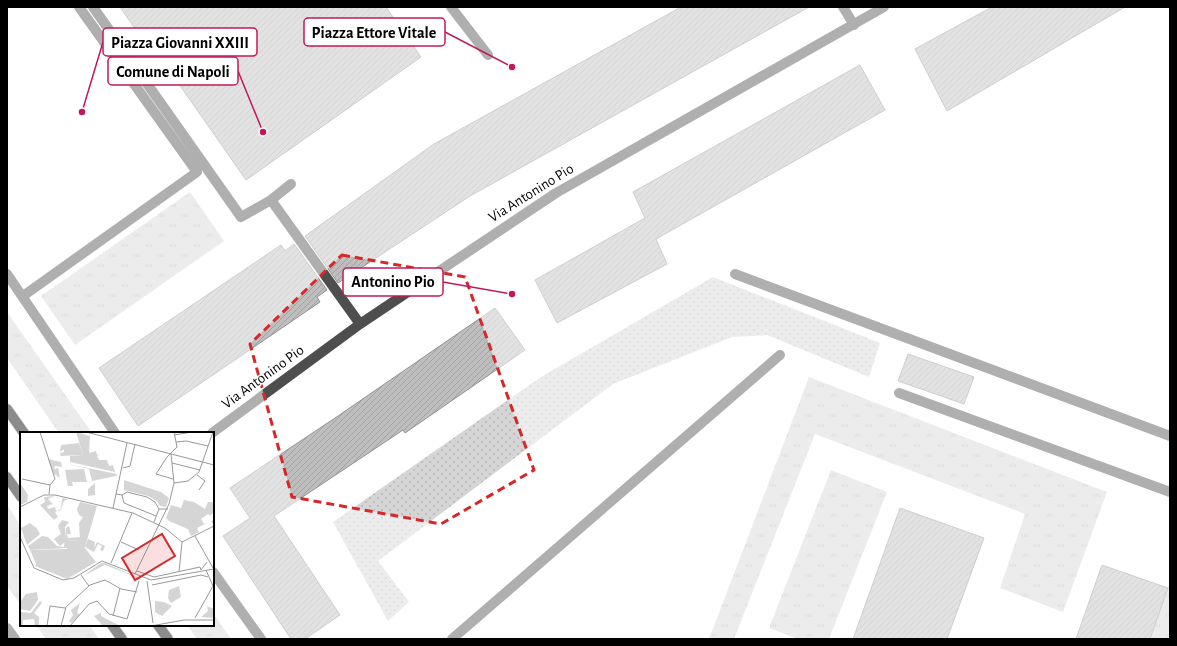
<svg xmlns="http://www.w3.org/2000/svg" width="1177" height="646" viewBox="0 0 1177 646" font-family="'Alegreya Sans',sans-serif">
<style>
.grass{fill:url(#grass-dots)}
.park{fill:url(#park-tufts)}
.building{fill:url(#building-hatch);stroke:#929292}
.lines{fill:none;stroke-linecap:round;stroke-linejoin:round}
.major-casing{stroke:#dbdbdb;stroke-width:12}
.minor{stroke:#4e4e4e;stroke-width:10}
.major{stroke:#000;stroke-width:10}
.marked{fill:none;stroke:#d62828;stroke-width:3;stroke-dasharray:8 5;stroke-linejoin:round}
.labels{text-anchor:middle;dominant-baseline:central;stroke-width:3;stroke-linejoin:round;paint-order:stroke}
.street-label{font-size:15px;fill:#000;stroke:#fff}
.inset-road{fill:none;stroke:#999;stroke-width:1}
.view{fill:#d62828;fill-opacity:0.15;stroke:#d62828;stroke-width:2}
.inset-edge{fill:none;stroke:#000;stroke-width:2}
.leader{fill:none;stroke:#c2185b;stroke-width:1.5}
.callout-dot{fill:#c2185b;stroke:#fff;stroke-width:1.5}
.callout{fill:#fff;stroke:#c2185b;stroke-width:1.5}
.callout-label{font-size:16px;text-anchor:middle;font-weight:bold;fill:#000}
</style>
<defs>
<pattern id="grass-dots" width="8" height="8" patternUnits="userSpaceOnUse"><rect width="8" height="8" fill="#d5d5d5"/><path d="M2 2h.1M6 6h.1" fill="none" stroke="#b5b5b5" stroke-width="1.8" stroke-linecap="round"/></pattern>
<pattern id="park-tufts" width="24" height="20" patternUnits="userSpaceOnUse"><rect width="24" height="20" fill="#d5d5d5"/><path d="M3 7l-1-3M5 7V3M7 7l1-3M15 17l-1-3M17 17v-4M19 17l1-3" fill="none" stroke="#b5b5b5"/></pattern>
<pattern id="building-hatch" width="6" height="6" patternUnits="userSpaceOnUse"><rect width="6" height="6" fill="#bebebe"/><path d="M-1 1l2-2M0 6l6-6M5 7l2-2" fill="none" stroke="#a2a2a2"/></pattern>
</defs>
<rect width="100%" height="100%" fill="#fff"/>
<path class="grass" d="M713 277 880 343 869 377 767 335 732 337 613 384 378 561 409 602 388 621 333 522 541 377Z"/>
<path class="park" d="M190 192 224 241 75 345 41 296Z
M7 312 92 433H59L7 358Z
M809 377 1107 492 1063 612 1000 588 1025 514 815 434 734 639H709Z
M831 470 887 492 829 639H798L769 628Z
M7 505 21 526V605L7 586Z
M1170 582V639H1150L1168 588Z
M213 613 231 639H197L187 625H213Z
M36 625H89L99 639H46Z"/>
<path class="building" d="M120 7H386L421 57 246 180 153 47 149 49Z
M681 7H809L470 196 338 283 305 236 434 144Z
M992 7H1125L947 111 915 49Z
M860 65 885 110 656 239 667 264 557 323 535 280 645 218 633 192Z
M294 244 327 290 317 297 320 302 138 426 99 368 281 245 285 251Z
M495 308 525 350 405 433 403 430 274 516 340 615 305 639H291L223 536 250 518 230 488 338 416Z
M908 354 974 377 964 404 898 381Z
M900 508 984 538 947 639H853Z
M1102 565 1168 588 1150 639H1076Z"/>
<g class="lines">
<defs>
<path id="major" d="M7 409 24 433
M7 477 21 497
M112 625 122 639
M158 625 168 639"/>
</defs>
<use href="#major" class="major-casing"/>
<path class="minor" d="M93 7 241 217 271 200
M451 7 488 55
M843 7 854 25
M291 184 271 200 360 324
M7 274 115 433
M735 274 1170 436
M23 296 197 172 79 7
M899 393 1170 492
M212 433 360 324 556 193 884 7
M213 572 261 639
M7 628 15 639
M452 639 780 355"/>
<use href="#major" class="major"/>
</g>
<path d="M0 0H1177V646H0ZM342 255 465 277 534 470 441 524 292 497 250 344Z" fill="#fff" fill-opacity=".55" fill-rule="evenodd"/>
<path class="marked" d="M342 255 465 277 534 470 441 524 292 497 250 344Z"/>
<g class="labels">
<g class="street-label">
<text transform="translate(531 193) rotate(-32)">Via Antonino Pio</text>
<text transform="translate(263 377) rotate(-36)">Via Antonino Pio</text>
</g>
</g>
<g transform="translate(20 432)">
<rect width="194" height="194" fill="#fff"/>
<path d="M56 0 70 4 69 21 76 19 77 23 80 22 77 24 79 28H87L89 34 93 33 95 40 50 30V24L63 23ZM28 27 41 30 42 35 35 34 34 37 38 36 40 46 34 42ZM43 31 97 42 96 44 72 49 69 37ZM0 45 1 52 8 63 7 70 0 73ZM75 51V63L68 64V57ZM164 68 174 70 185 77 188 70H194V81L190 83 194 87 188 82 181 87 184 92 194 88V93L191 89 177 96 179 100 171 104 168 97 149 89 146 86 151 73 161 76ZM60 70 77 74 65 115 38 132 47 147 15 134 16 132 10 118 47 117V109L60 108 59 91 63 85 59 83 57 77ZM159 154 161 165 151 171 148 166 149 158ZM20 169 22 171 14 181 19 185V194H15L14 187 3 188V194H0V180L11 181ZM135 169 144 170 152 174 142 184 135 180ZM187 174 194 177V186L181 185 188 179ZM81 181V184L100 194H83L74 184Z" fill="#d5d5d5"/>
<path d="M59 11 63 23 41 24 40 21 44 20V17L40 20 41 13Z" fill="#d5d5d5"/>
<path d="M64 37 67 50H52L53 54H48L45 38Z" fill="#d5d5d5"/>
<path d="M104 48 141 60 149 66 146 75 140 74 137 69 128 64 104 58ZM35 64 28 67 33 72 27 74 28 77 35 75 36 79 41 77 42 66 48 67 44 69 41 78 35 80 38 85 34 88 20 73 25 70 24 65ZM42 88 49 90 45 95V110L40 114 34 107 41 102 38 94ZM13 90 20 102 7 113 1 96 10 91 16 96ZM49 94 51 102H47L48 106 60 105V108L47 109V116L10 118 8 114 22 104 28 105 37 114 44 115 46 96ZM68 107 75 110 74 116 77 110 85 114 83 119 80 118 82 114 78 112 74 120 65 115ZM64 115 76 130 47 147 37 132ZM81 131H85L126 149 85 133 63 144ZM17 160 18 168 10 179 0 177V170L6 162ZM60 171 57 181 60 183 51 191 49 189 53 183 51 178Z" fill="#d5d5d5"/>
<path d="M62 120H66L70 128 51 141H47L42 135 43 131Z" fill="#d5d5d5"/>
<path class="inset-road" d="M20 0 35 47 30 53 29 62M66 0 194 33M154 3 172 0M156 10 166 9 188 14M152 31 180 38M103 36 110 34 115 12M177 43 185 49 179 58M2 47 30 53M153 47 136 42 147 25 157 15 154 0M154 51 168 49 179 40 193 0M96 62 102 63 107 60 127 65 135 70 139 77M102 63 104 71 136 84M0 75 24 63H35L113 81 145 96 162 110M93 76 107 11M134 90 139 77H148M175 104 193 136M0 105 14 136 43 148 54 146 82 129 131 148 194 137M101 110 119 118M91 131 112 81M186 138 193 154M117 139 134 145 180 135 181 138 187 130M159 140 162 110 194 94M115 142 149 72 154 51 151 22M61 143 69 154M127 149 133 191M132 153 181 143 188 145M93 184 100 156M175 186 193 154M27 194 30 174 45 176M41 194 46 175 70 153 85 148 101 157 117 160M50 194 69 172 77 169 89 182 107 187 119 149M131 194 164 188H194"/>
<path class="view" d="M142 102 155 124 115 148 102 126Z"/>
<rect width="194" height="194" class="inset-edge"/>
</g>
<path class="leader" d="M512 67L445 32M82 112L103 42M263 132L238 71M512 294L443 282"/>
<g class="callout-dot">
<circle cx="512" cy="67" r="4"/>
<circle cx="82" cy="112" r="4"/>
<circle cx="263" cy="132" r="4"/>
<circle cx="512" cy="294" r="4"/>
</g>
<g class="callout">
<rect x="304" y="18" width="141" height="28" rx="4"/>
<rect x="103" y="28" width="154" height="28" rx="4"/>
<rect x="108" y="57" width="130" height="28" rx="4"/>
<rect x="343" y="268" width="100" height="28" rx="4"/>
</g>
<g class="callout-label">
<text x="374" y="38">Piazza Ettore Vitale</text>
<text x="180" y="48">Piazza Giovanni XXIII</text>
<text x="173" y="77">Comune di Napoli</text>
<text x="393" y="287">Antonino Pio</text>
</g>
<rect width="1177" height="646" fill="none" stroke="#000000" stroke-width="16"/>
</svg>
